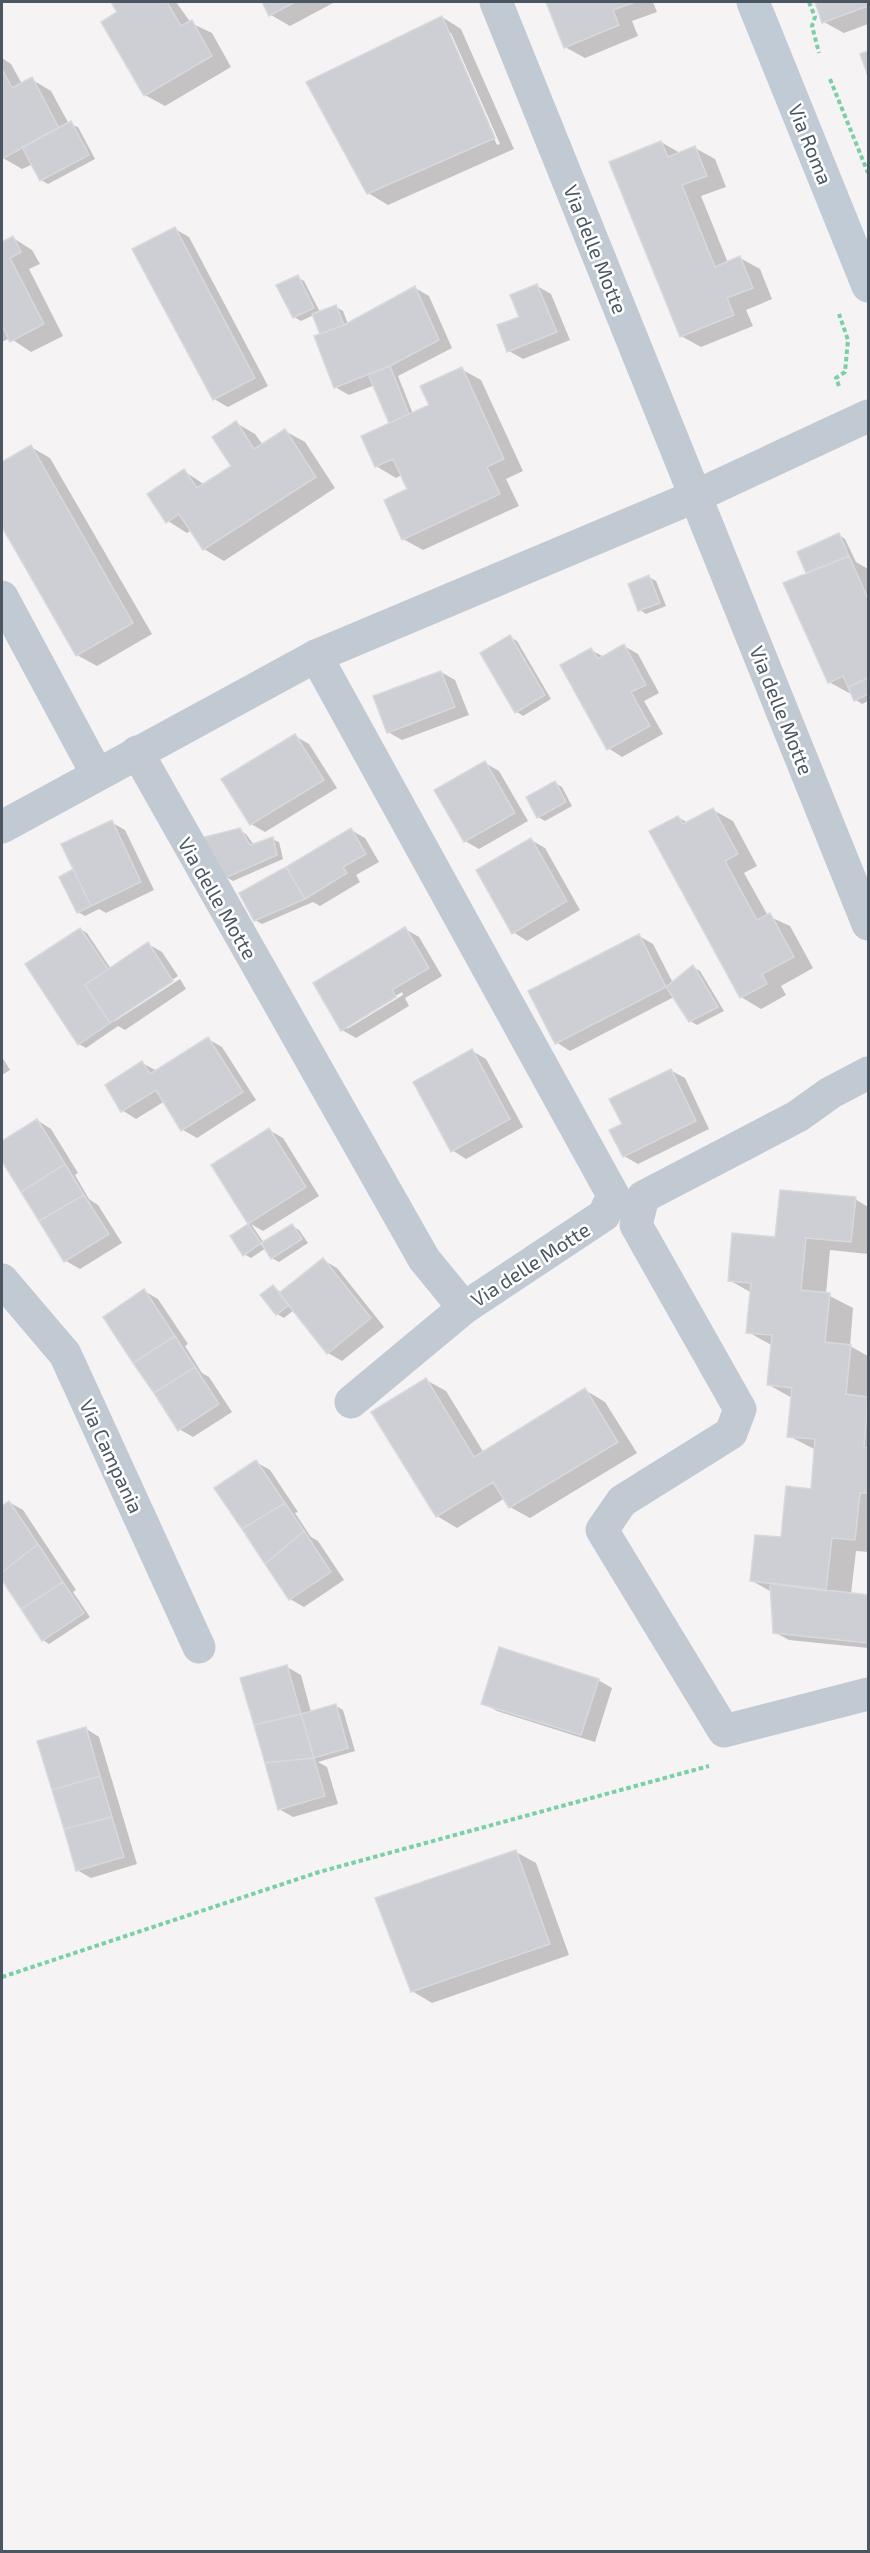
<svg xmlns="http://www.w3.org/2000/svg" width="870" height="2553" viewBox="0 0 870 2553" font-family="'Exo 2',sans-serif">
<style>
.shadow{fill:#0003;fill-rule:evenodd}
.building{fill:#cdcfd5;stroke:#d7d9de;stroke-width:1.5}
.lines{fill:none;stroke-linecap:round;stroke-linejoin:round}
.path{stroke:#7ad0a6;stroke-width:4;stroke-dasharray:4.5 3;stroke-linecap:butt}
.minor{stroke:#c1cad2;stroke-width:33}
.tertiary{stroke:#c1cad2;stroke-width:33}
.secondary{stroke:#c1cbd6;stroke-width:33}
.labels{text-anchor:middle;dominant-baseline:central;stroke-width:5;stroke-linejoin:round;paint-order:stroke}
.street-label{font-size:20px;fill:#4a5661;stroke:#fff}
</style>
<rect width="100%" height="100%" fill="#f5f3f3"/>
<path class="shadow" d="M113 2H176L191 23 212 33 231 67 165 106 145 95 119 13Z
M263 2H335L290 26 271 15Z
M547 2H653L657 12 632 21 638 36 585 58 565 47Z
M816 2H868V24L844 33 824 22Z
M442 17 461 29 514 149 388 205 368 193ZM447 33H451L500 144 497 145Z
M2 58 11 64 22 84 31 79 51 91 69 124 78 127 95 159 48 184 41 180 33 164 22 169 3 158Z
M661 142 680 153 695 148 715 159 726 187 701 196 728 263 740 258 760 269 772 299 746 310 753 326 701 347 681 336Z
M175 229 189 237 268 386 228 407 214 399Z
M13 238 32 250 40 264 29 269 63 336 31 352 10 338 2 342V244Z
M297 277 304 281 320 312 336 307 343 311 348 324 415 288 429 296 452 348 398 376 413 414 431 406 461 369 481 380 523 471 506 479 519 506 423 550 403 539 409 490 402 475 396 478 376 466 393 423 375 385 349 395 335 387 314 315 301 321 294 317Z
M537 286 551 294 570 340 523 359 509 351Z
M236 423 255 434 263 445 285 431 305 442 335 488 224 561 204 549 192 530 187 533 168 521 184 471 205 485 233 467Z
M31 447 50 458 152 634 97 666 77 655 2 524V464Z
M839 535 845 539 856 562 868 569V701L862 704 856 700 852 692 849 693 829 682 811 573 808 572Z
M649 577 656 581 666 606 646 614 640 610Z
M510 637 517 641 551 699 523 716 517 712Z
M624 646 638 654 659 693 644 701 663 734 622 757 608 748 591 650 604 657Z
M441 672 455 680 469 715 402 740 388 732Z
M295 736 309 744 337 788 265 832 251 824Z
M485 763 499 771 528 821 479 849 465 841Z
M555 783 562 787 572 806 545 821 538 817Z
M713 810 733 821 757 866 744 873 768 916 790 926 813 968 781 986 786 995 761 1009 741 997 678 817 688 823Z
M111 822 125 830 154 890 106 913 99 909 85 916 78 912 61 877 75 870Z
M239 830 246 834 254 845 272 839 279 842 283 859 233 881 226 877Z
M351 830 365 838 379 862 356 875 360 882 320 906 313 902 262 924 255 920Z
M531 840 545 848 580 910 527 941 513 932Z
M80 929 87 933 111 969 148 944 162 952 178 976 115 1018V1021L180 979 186 989 125 1030 118 1026 86 1048 79 1044Z
M405 929 419 937 442 976 405 998 409 1006 356 1038 342 1030ZM402 992 403 995 347 1029V1026Z
M639 936 653 944 673 983 693 967 700 971 724 1011 697 1025 690 1021 674 997 570 1051 556 1042Z
M208 1039 222 1047 256 1100 197 1138 183 1130 165 1101 136 1119 122 1110 142 1063 157 1071Z
M472 1051 486 1059 523 1127 466 1159 452 1150Z
M2 1057 10 1070 2 1075Z
M670 1070 685 1078 709 1129 638 1164 624 1156V1124Z
M37 1120 51 1129 78 1173 75 1175 89 1199 98 1205 122 1243 80 1269 66 1261 2 1158V1143Z
M269 1130 283 1138 319 1196 263 1231 251 1224 264 1243 292 1226 299 1230 308 1243 279 1262 272 1258 266 1248 251 1258 244 1254 232 1236 250 1224 213 1165Z
M855 1199 868 1207V1254L830 1250 826 1294 853 1308 850 1346 868 1356V1552L856 1551 851 1594 868 1596V1648L789 1640 774 1632 772 1592 752 1581 812 1490 816 1450 789 1436 792 1398 769 1385 773 1346 748 1332 752 1293 729 1280 777 1239Z
M323 1260 337 1268 384 1327 342 1361 328 1353 294 1310 284 1318 277 1314 273 1287 282 1293Z
M144 1291 158 1299 188 1344 185 1346 202 1373 209 1377 232 1412 193 1437 179 1429Z
M426 1380 446 1391 484 1453 585 1390 605 1402 637 1453 530 1518 510 1507 505 1498 457 1528 437 1516Z
M256 1462 270 1470 298 1512 295 1513 311 1537 318 1541 344 1580 304 1607 290 1599Z
M9 1502 23 1510 76 1590 73 1592 90 1617 49 1644 43 1640 2 1578V1507Z
M287 1667 301 1675 311 1712 336 1706 343 1710 355 1751 318 1762 327 1767 338 1804 293 1817 279 1809Z
M598 1680 612 1688 595 1742 497 1711 483 1703Z
M85 1728 99 1737 137 1864 91 1878 77 1870Z
M516 1852 536 1863 569 1955 432 2003 412 1991Z"/>
<path class="building" d="M111 2H167L181 26 192 20 212 56 144 96 101 22 117 12Z
M262 2H295L269 16Z
M546 2H635L613 10 619 25 564 48Z
M815 2H868V6L822 23Z
M442 16 495 138 367 194 306 82Z
M868 51V76L860 54Z
M2 69 12 88 32 77 59 128 2 159Z
M71 121 89 155 40 181 22 147Z
M661 141 668 157 695 146 707 176 682 185 715 267 740 256 753 288 727 298 734 315 680 337 609 162Z
M175 227 255 378 213 400 132 249Z
M13 236 21 252 10 258 44 324 10 342 2 325V242Z
M298 275 314 308 293 318 276 285Z
M537 284 557 332 507 352 497 325 519 317 510 295Z
M415 286 439 340 390 366 334 388 314 336 344 325Z
M336 305 344 325 320 334 312 314Z
M390 366 409 414 389 423 368 374Z
M462 367 504 459 487 467 500 494 402 540 384 500 407 489 393 459 375 467 361 436 429 405 420 386Z
M236 421 254 449 285 429 316 477 203 550 179 514 166 523 147 494 184 469 197 488 231 466 212 437Z
M31 445 133 623 76 656 2 527V462Z
M839 533 849 556 806 573 797 552Z
M849 556 868 599V678L848 687 843 676 828 683 783 583Z
M649 575 660 603 638 611 628 584Z
M510 635 545 695 515 713 480 653Z
M624 644 646 685 631 692 650 726 607 750 560 665 591 648 598 659Z
M441 671 455 707 387 733 373 696Z
M868 678V694L854 701 848 687Z
M295 734 324 780 250 825 221 779Z
M485 761 515 813 464 842 434 790Z
M555 781 566 802 537 818 526 797Z
M713 808 738 854 725 861 757 920 770 913 794 957 762 974 767 984 740 998 649 831 678 816 683 824Z
M112 820 141 882 91 906 61 844Z
M240 828 250 845 273 837 277 855 225 878 201 838Z
M351 828 366 854 343 867 347 873 305 899 286 867Z
M531 838 567 901 512 934 476 870Z
M286 867 305 899 254 921 239 893Z
M73 869 91 906 77 913 59 877Z
M405 927 429 968 392 990 396 997 341 1031 313 983Z
M80 928 108 969 85 985 110 1023 78 1045 25 964Z
M639 934 666 987 555 1044 528 991Z
M148 942 173 981 110 1023 85 985Z
M693 965 718 1007 689 1022 666 987Z
M208 1037 243 1092 181 1131 156 1090 121 1112 105 1085 142 1061 150 1074Z
M472 1049 510 1119 451 1152 413 1082Z
M671 1069 696 1121 623 1157 609 1130 622 1124 609 1099Z
M37 1119 65 1164 21 1192 2 1161V1141Z
M269 1128 306 1187 248 1224 211 1165Z
M65 1164 84 1195 39 1221 21 1192Z
M780 1190 856 1197 851 1242 806 1238 801 1290 830 1293 825 1342 851 1345 846 1394 868 1397 864 1447 868 1448V1493H860L855 1540 832 1538 826 1591 750 1581 755 1535 781 1537 786 1486 811 1489 815 1439 787 1437 792 1388 767 1385 772 1335 746 1333 751 1283 728 1281 732 1233 775 1237Z
M84 1195 109 1234 64 1262 39 1221Z
M248 1224 261 1243 243 1256 230 1236Z
M292 1224 302 1239 271 1259 261 1243Z
M323 1258 371 1318 327 1354 279 1293Z
M273 1285 289 1305 276 1315 260 1295Z
M144 1289 175 1336 133 1363 103 1317Z
M175 1336 195 1367 154 1393 133 1363Z
M195 1367 219 1404 178 1431 154 1393Z
M426 1378 474 1457 585 1388 618 1442 509 1508 493 1482 436 1517 371 1412Z
M256 1460 285 1503 242 1529 214 1488Z
M9 1501 38 1544 2 1572V1506Z
M285 1503 304 1531 265 1564 242 1529Z
M304 1531 331 1572 289 1600 265 1564Z
M38 1544 63 1582 21 1609 2 1580V1572Z
M63 1582 84 1613 42 1641 21 1609Z
M770 1583 868 1595V1643L773 1633Z
M499 1647 599 1679 581 1735 481 1704Z
M287 1665 301 1714 254 1725 240 1678Z
M336 1704 348 1748 314 1758 301 1714Z
M301 1714 314 1758 265 1763 254 1725Z
M86 1727 100 1776 52 1790 37 1741Z
M314 1758 325 1796 278 1810 265 1763Z
M100 1776 112 1817 64 1829 52 1790Z
M112 1817 124 1857 76 1871 64 1829Z
M516 1850 550 1944 411 1992 375 1898Z"/>
<g class="lines">
<path class="path" d="M809 2 815 17 812 26 819 53
M830 79 868 173
M839 386 836 378 845 372 848 340 839 314
M2 1977 319 1872 709 1766"/>
<path class="minor" d="M496 2 868 924
M2 597 97 774
M137 752 424 1259 464 1308 604 1215 613 1195 316 656
M868 1073 830 1093 798 1116 643 1197 636 1225 740 1409 731 1433 622 1501 602 1530 724 1731 868 1694
M2 1280 65 1354 199 1647
M351 1402 464 1308"/>
<path class="tertiary" d="M2 827 316 656 696 496 868 416"/>
<path class="secondary" d="M753 2 868 286"/>
</g>
<g class="labels">
<g class="street-label">
<text transform="translate(811 144) rotate(68)">Via Roma</text>
<text transform="translate(596 249) rotate(68)">Via delle Motte</text>
<text transform="translate(782 710) rotate(68)">Via delle Motte</text>
<text transform="translate(218 898) rotate(60)">Via delle Motte</text>
<text transform="translate(530 1264) rotate(-33)">Via delle Motte</text>
<text transform="translate(112 1456) rotate(65)">Via Campania</text>
</g>
</g>
<rect width="870" height="2553" fill="none" stroke="#4a5661" stroke-width="6"/>
</svg>
